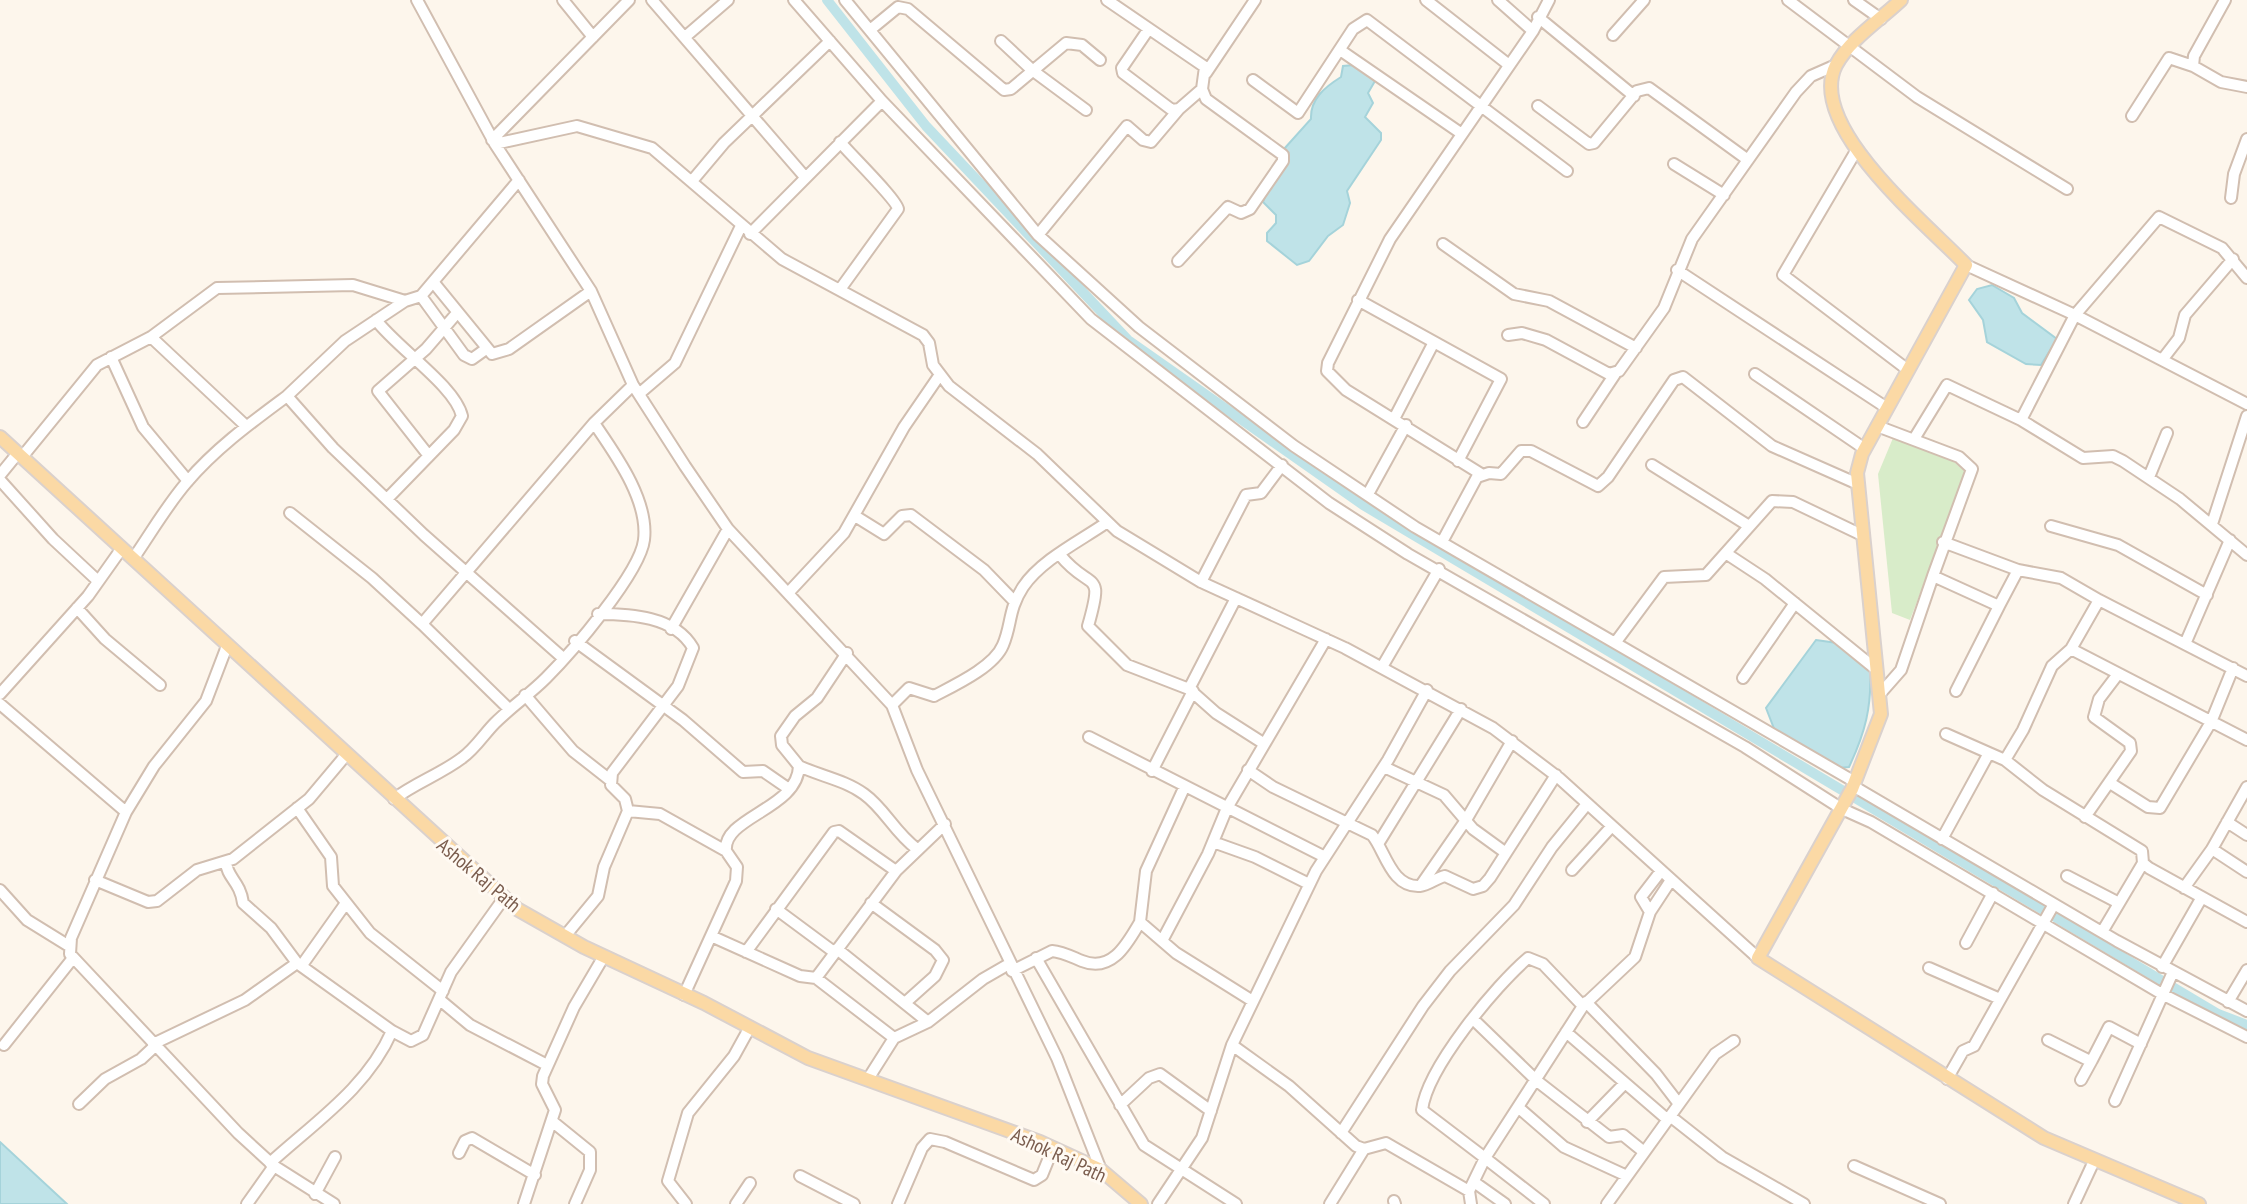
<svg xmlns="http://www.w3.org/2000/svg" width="2247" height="1204" viewBox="0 0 2247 1204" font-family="'PT Sans Narrow',sans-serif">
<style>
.green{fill:#d8ecc9}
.water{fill:#bfe3e8;stroke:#a5d3da;stroke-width:2}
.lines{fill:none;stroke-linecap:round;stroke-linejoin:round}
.canal{stroke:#bfe3e8;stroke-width:10}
.minor-casing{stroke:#d1beb0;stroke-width:14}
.major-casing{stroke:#dad1cd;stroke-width:16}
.minor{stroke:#fff;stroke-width:10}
.major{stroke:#fbd9a5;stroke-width:12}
.labels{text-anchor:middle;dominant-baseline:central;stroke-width:6;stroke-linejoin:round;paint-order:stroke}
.street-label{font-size:20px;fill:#7a5c4d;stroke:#fffaf3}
</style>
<rect width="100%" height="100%" fill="#fdf6ec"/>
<path class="green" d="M1893 438 1952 460 1966 473 1910 620 1892 613 1878 474Z"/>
<path class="water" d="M1354 65 1375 81 1368 93 1373 103 1365 117 1381 133V140L1347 191 1350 203 1343 225 1328 236 1309 261 1297 265 1267 241V233L1276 223V215L1263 202 1272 178 1289 159 1284 149 1311 119C1310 99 1325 87 1341 77L1343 66Z
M1992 285 2014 298 2022 313 2057 339 2041 365 2026 364 1987 342 1983 320 1969 300 1977 289Z
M1816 640 1837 643 1870 669C1872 707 1865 733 1849 767L1838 768 1775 731 1766 708Z
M0 1142 67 1204H0Z"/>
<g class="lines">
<path class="canal" d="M827 0 926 126 1128 340 1363 505 2218 1014 2247 1025"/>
<defs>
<path id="minor" d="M417 0 495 144 591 291 633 385 685 466 728 529 892 705 917 770 1057 1058 1101 1170
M563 0 593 37
M652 0 805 177
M794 0 882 101 1091 319 1329 503 1408 554 1745 747 1842 809 1871 822 2162 994 2247 1037
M845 0 1038 235 1139 327 1294 446 1415 527 1855 782
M1107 0 1205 67 1202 89 1206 99 1283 155V161L1250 209 1241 213 1228 207 1178 261
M1426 0 1509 65
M1498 0 1533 31
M1788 0 1917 97 2067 189
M1854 0 1881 19
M2225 0 2194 56 2193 66 2221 82 2247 87
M1538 17 1634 96
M870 30 898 7 908 9 1004 90 1011 89 1066 43 1082 45 1100 60
M1148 30 1122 68 1123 73 1172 110 1179 109 1202 89
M1613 35 1644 0
M685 37 728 0
M1001 41 1032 70 1086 110
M1340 50 1462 134
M1206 73 1255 0
M1253 80 1298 113 1353 29 1367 20 1567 171
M1538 106 1589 144 1594 143 1637 91 1649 88 1748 160
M2132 116 2169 58 2193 66
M492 140 629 0
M840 142C850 154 897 200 898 209L841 288
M495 144 577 126 652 148 782 259 923 335 929 343 933 365 949 386 1037 454 1117 531 1201 582 1345 648 1493 728 1559 778 1758 958
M1856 151 1783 275 1908 370
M1674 164 1724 195
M519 180 421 296 405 301 345 341 287 396 333 448 424 535 563 658
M692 181 724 143 830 41
M2231 198 2234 174 2247 139
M750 234 882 101
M1038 235 1127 126 1143 140 1151 142 1179 109
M1443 244 1514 294 1549 301 1636 348
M1966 265 2075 315 2247 404
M1677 270 1887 408
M434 283 492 354 509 349 591 291
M421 296 464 355 472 359 486 349
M1358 300 1501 379 1458 461
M376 320C397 348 455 386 462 416L454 430 387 499
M1508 335 1522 333 1546 340 1609 374 1619 371 1664 308 1692 239 1796 92 1811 76 1836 65
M151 337 246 426
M111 357 143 427 188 481
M2162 360 2179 338 2185 315 2233 259
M1755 374 1865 449
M640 393 675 363 741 226
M1395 417 1434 342
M2021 420 2075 315 2159 217 2222 248 2247 278
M1583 422 1615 374
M1877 426 1959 457 1972 469 1933 576
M1914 439 1947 385 2021 420 2083 458 2113 456 2123 461 2180 499 2247 555
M429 456 378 391 426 349 457 313
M22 457 97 365 151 337 217 288 353 285 405 301
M1652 465 1749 526
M1481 474 1346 390 1327 371 1328 363 1390 239 1533 31 1549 0
M0 475 18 453
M2149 477 2167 433
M0 480 53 539 98 581
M1368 494 1406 425
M290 513 372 578 422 624
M855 516 884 534 902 516 911 515 984 570 1015 602
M2212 524 2247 416
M2051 526 2118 545 2207 595
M1442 542 1477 477 1489 473 1501 474 1521 451H1531L1598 486 1608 477 1674 380 1683 377 1772 446 1858 484
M1943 542 2018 570 1999 606
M1727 554 1765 579 1877 670
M1060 555C1091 593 1105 567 1088 626L1127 665 1189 689 1216 713 1263 743
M133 559C151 533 167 505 187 482 216 448 252 422 287 396
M2018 570 2061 578 2099 600
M1201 582 1246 495 1261 493 1282 465
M790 591 844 533 904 427 939 376
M77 608 105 639 160 685
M671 629 728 529
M575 641 683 720 743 772 763 771 789 789
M1615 643 1664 577 1706 575 1772 501 1793 502 1864 536
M2185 644 2230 540
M227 646 206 701 154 766 126 812 71 938 70 954 238 1133 274 1166 334 1204
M2071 649 2247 740
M1382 667 1439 569
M1743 678 1795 603
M1189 689 1236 598
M0 694 88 596 122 548
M525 695 573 751 610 780
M1879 695 1901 670 1933 576 1999 606 1956 691
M0 704 126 812
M892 705 909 688 934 696C955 685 994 667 1003 645 1012 624 1008 610 1023 587 1041 560 1080 541 1106 523
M509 709 422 624 594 423 633 385
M1946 734 1989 753
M1089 737 1325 857
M2005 760 2043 790 2142 851 2143 863 2149 868 2247 922
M799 766C820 776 845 780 864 794 885 809 894 832 917 849
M1384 767 1444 795 1473 829 1506 853
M1248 770 1273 787 1372 835C1385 850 1391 888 1420 886 1429 885 1436 878 1445 876L1473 889 1483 886 1490 878 1556 775
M1152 771 1193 691
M2110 783 2148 807 2160 808 2211 722 2233 668
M1853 786 2117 941 2247 1011
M2247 787 2212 849 2247 872
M1184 788 1146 871 1140 922 1176 953 1251 1000
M394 799C415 783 441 774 462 758 475 749 484 734 495 723 511 707 530 694 546 678 571 653 640 573 644 540 649 500 615 454 594 423
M297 808 331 857 333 886 370 933 443 991
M628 811 660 814 726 851
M2085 817 2131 751 2130 743 2094 717 2099 699 2118 674
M2227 822 2247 835
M1942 839 1989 753 2005 760 2023 730 2052 666 2071 649 2099 600 2247 676
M1213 842 1255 857 1309 884
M1378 844 1461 709
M226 862C227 878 240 881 243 903L271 928 297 963
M1572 870 1612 826
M2067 876 2119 903
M95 880 148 902 157 901 197 870 233 859 309 799 346 755
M1421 885 1466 820 1512 741
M2184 888 2212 849
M0 890 27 920 69 946
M871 903 935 950 943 960 935 976 906 1002
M776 909 834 952
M1650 912 1641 897 1661 871
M2102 932 2143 863
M565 936 598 896 604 867 628 811 625 799 611 785 612 773 678 686 693 648C675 616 630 614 598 614
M711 936 800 976 816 978 896 871 945 824
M1163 939 1208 854 1227 808 1326 639
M1966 943 1993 893
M837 949 928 1022
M746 952 834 832 839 831 896 871
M1036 958 1144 1145 1236 1204
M302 965 346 903
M2162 967 2202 897
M1929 968 2000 999
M1012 971 1052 951C1063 952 1072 957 1082 961 1112 973 1127 944 1140 922
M816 978 894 1038
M684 995 736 881 737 867 726 851C722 817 798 809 799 766L782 745 781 736 795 716 817 698 847 653
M440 1000 470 1025 547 1065
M1586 1002 1656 1074 1679 1104
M2228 1002 2247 970
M1474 1020 1537 1081 1609 1137 1623 1135 1644 1152
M1566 1032 1668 1120
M2048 1040 2088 1060H2092L2109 1027 2141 1044
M153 1044 245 1000 297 963 392 1031
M4 1045 73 958
M1232 1045 1289 1086 1356 1146 1364 1149 1386 1143 1469 1191
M868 1079 894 1038 928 1022 983 979 1009 964
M1947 1079 1963 1051 1974 1046 2054 904
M2081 1080 2092 1060
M2115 1101 2173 972
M79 1104 105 1079 141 1059 155 1046
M1120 1105 1149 1078 1160 1074 1211 1111
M1519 1108 1564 1147 1627 1176
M1670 1116 1722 1157 1804 1204
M553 1122 590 1152V1170L575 1204
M1587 1122 1625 1083
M1341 1133 1423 1006 1450 971 1514 905 1552 847 1587 804
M459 1153 465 1141 472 1138 535 1175
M270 1163C315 1122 367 1088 392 1031L411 1041 423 1035 451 972 504 898
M1854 1166 1940 1204
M800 1176 854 1204
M1474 1182 1505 1204
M315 1194 335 1157
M1394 1201 1395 1204
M247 1204 274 1166
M524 1204 555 1110 542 1084 543 1076 574 1007 604 956
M686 1204 668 1181 688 1113 734 1056 750 1027
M736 1204 750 1183
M898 1204 922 1148 930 1139 945 1142 1034 1180 1042 1175 1053 1148
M1158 1204 1202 1138 1232 1045 1316 871 1388 760 1427 690
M1330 1204 1364 1149
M1471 1204 1469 1191 1485 1158 1422 1110C1427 1068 1496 985 1528 958L1543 964 1583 1006
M1544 1204 1485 1158 1583 1006 1635 957 1650 912 1671 880
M1607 1204 1715 1054 1734 1041
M2074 1204 2094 1161"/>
<path id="major" d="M1901 0C1880 20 1850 39 1836 65 1805 126 1928 225 1966 265L1862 454 1857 473 1881 714 1852 789 1758 958 2044 1138 2199 1204
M0 437 517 909 584 947 704 1003 808 1058 1040 1142 1101 1170 1141 1204"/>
</defs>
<use href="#minor" class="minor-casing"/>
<use href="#major" class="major-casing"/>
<use href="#minor" class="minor"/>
<use href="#major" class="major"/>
</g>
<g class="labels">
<g class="street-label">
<text transform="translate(479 875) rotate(40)">Ashok Raj Path</text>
<text transform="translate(1059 1155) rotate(25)">Ashok Raj Path</text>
</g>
</g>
</svg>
